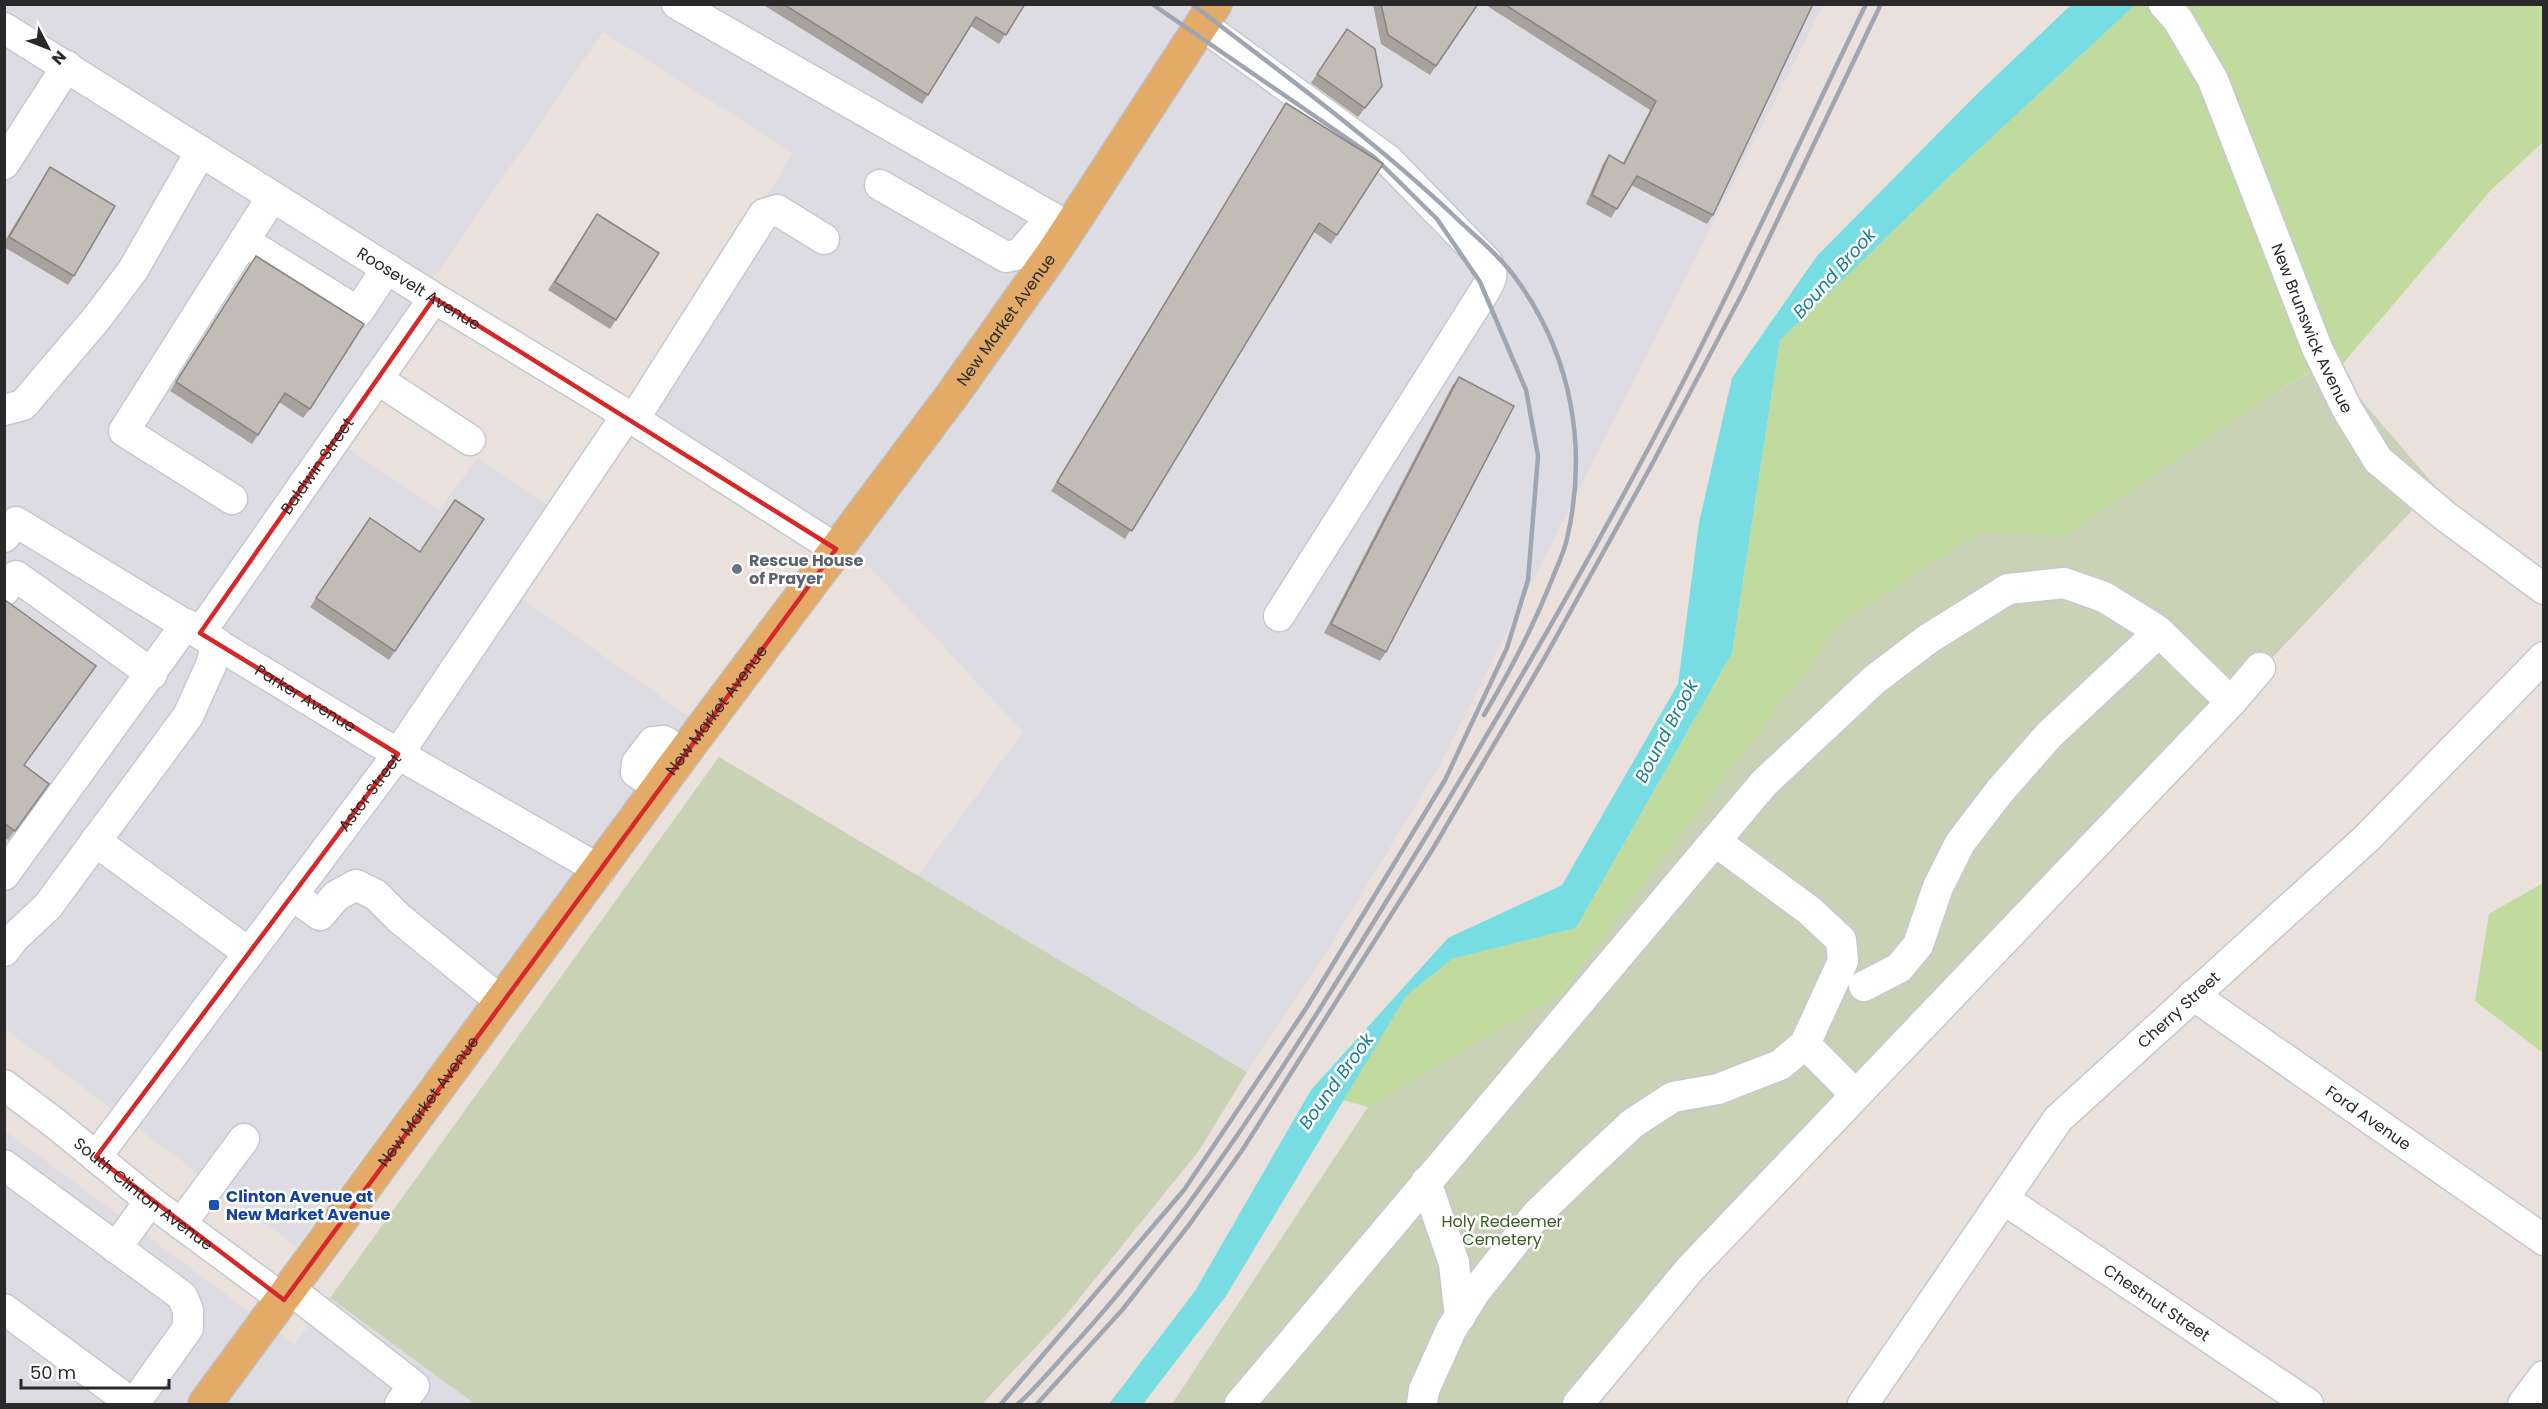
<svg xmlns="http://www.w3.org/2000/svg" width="2548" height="1409" viewBox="0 0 2548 1409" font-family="Poppins,sans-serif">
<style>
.industrial{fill:#dcdce2}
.green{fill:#c0db9d}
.cemetery{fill:#c9d2b4}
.water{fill:#78dde2}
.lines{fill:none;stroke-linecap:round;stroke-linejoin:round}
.minor-casing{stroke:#c4c9d1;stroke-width:33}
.major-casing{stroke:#bfbfbf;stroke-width:36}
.minor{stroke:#fff;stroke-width:30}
.major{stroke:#e3ab67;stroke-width:33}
.rail{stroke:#9fa6b1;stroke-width:4.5}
.wall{fill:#a7a29d}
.building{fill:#c2bcb7;stroke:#888480;stroke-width:1.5}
.marked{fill:none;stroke:#d62828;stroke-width:4.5;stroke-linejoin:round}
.worship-dot{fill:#6b7280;stroke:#fff;stroke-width:2}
.transit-dot{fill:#1a4fb4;stroke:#fff;stroke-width:2}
.labels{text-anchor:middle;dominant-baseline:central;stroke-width:5;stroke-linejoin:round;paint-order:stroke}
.street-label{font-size:16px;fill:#292929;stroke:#fff}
.worship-label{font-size:16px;font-weight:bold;fill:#5b616d;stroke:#fff;text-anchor:start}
.transit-label{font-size:16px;font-weight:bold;fill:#164399;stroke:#fff;text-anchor:start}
.park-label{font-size:16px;fill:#3a5e20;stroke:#fff}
.water-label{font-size:18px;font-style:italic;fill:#1a7d8c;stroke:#fff}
</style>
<rect width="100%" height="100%" fill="#eae0dc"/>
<path class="industrial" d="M4 5H1823L1441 763 1335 938 1247 1072 917 877 1023 732 837 532 636 407 793 153 603 32 326 434 440 510 477 458 561 514 510 590 691 718 296 1246 5 1029Z
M4 1130 294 1345 330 1298 475 1404H5Z"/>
<path class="green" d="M2135 5H2543V142L2491 190 2339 368 2331 358 2257 405 2064 537 1980 532 1842 623 1560 994 1368 1107 1343 1100 1406 996 1452 959 1576 928 1732 653 1780 340 1951 175Z
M2543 883V1053L2475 1001 2489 914Z"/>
<path class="cemetery" d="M2332 358 2350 387 2435 486 1691 1271 1588 1404H1172L1368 1107 1560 994 1842 623 1980 532 2064 536 2257 405Z
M719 757 1247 1072 1198 1152 1065 1316 982 1404H475L330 1298Z"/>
<path class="water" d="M2071 5H2135L1951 175 1780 340 1732 653 1576 928 1452 959 1406 996 1226 1296 1143 1404H1109L1195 1291 1311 1090 1448 938 1562 885 1678 684 1699 523 1732 378 1817 256 1975 96Z"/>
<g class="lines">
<defs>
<g id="minor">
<path d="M677 4 1051 217"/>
<path id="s1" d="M2164 4 2178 20 2213 80 2317 348 2347 409 2378 460 2445 516 2544 589"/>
<path d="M1202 25 1388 160 1487 262C1495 275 1491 280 1484 292L1279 616"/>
<path id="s2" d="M4 28 434 298 627 415 836 549"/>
<path d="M4 164 67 66"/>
<path d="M880 185 1006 257 1020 254 1051 217 1067 227"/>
<path d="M244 241 358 312 387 268"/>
<path d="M377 379 470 440"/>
<path d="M4 410 23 405 97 318 133 270 201 151"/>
<path d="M634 419 764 214 777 210 824 239"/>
<path d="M232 499 124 431 272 197"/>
<path id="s3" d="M4 537 16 522 398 754 600 870"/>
<path d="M4 591 16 576 152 674"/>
<path id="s4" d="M200 633 434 298"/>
<path d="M660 788 636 772 637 763 653 742 664 741 683 754"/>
<path d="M95 841 249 953"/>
<path d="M1715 841 1810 911 1841 940 1843 961 1805 1044"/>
<path d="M4 875 186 624"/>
<path d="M292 895 320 915 336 896 356 885 376 895 400 919 502 1002"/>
<path d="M4 951 14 938 48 906 188 716 211 665 217 643"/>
<path d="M1864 986 1899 968 1918 945 1938 887 1960 843 1999 792 2049 735 2159 632"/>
<path id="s5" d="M2193 995 2544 1240"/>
<path id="s6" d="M4 1085 56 1124 150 1201 284 1300"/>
<path id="s7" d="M96 1157 398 754 627 415"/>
<path d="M4 1165 182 1296 188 1310V1328L134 1404"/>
<path d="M1426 1182 1454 1263 1460 1317"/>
<path id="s8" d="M2005 1200 2308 1404"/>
<path d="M181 1224 244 1139"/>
<path d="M116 1248 150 1201"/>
<path d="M291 1290 414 1386 400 1404"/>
<path d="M4 1309 133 1404"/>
<path d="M1240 1404 1764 783 1874 680 1928 639 2008 589 2064 583 2104 597 2157 630 2231 702 2260 668"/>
<path d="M1422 1404 1424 1390 1451 1330 1475 1292 1537 1214 1589 1164 1633 1123 1673 1097 1718 1089 1780 1065 1805 1044 1856 1095"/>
<path d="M1578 1404 1690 1269 2231 702"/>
<path id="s9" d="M1863 1404 2058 1119 2367 838 2544 657"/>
<path d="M2523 1404 2544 1376"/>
</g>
<g id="major">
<path id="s10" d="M205 1404 683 754 953 394 1055 250 1215 4"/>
</g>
</defs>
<use href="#minor" class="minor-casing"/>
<use href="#major" class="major-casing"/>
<use href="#minor" class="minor"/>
<use href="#major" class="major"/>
<path class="rail" d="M1192 4C1280 72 1369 136 1450 212 1472 234 1499 254 1517 280 1572 356 1588 448 1567 539 1564 552 1558 564 1553 577 1534 625 1511 670 1484 715
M1001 1404 1184 1190 1305 1010 1445 780 1507 648 1528 580 1538 456 1526 390 1480 282 1437 219 1374 157 1152 4
M1018 1404C1040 1384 1059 1360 1080 1338 1194 1211 1286 1065 1375 920 1467 771 1557 619 1640 464 1721 314 1792 158 1866 4
M1037 1404 1123 1309 1189 1225 1243 1149 1434 847 1544 659 1650 468 1744 290 1881 4"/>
</g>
<path class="wall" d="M762 4H1025L999 44 971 26 922 104Z
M1373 4H1478L1430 75 1381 44Z
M1484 4H1813L1713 215 1707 224 1631 185 1611 218 1586 204 1603 164 1609 155 1623 163 1650 110Z
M1347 29 1375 95 1358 117 1311 83Z
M1286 103 1337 235 1331 244 1314 232 1125 539 1051 491Z
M50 167 74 276 68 285 4 247V242Z
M597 214 616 320 610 329 548 290Z
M256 256 310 409 303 418 279 402 252 444 170 391Z
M1459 377 1386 652 1380 661 1324 633 1452 386Z
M370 518 420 552 484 519 389 660 310 607Z
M4 601 24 765 49 784 8 840 4 837Z"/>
<path class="building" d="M783 4H1025L1006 35 976 17 928 95Z
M1381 4H1478L1436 66 1388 35Z
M1504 4H1813L1713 215 1637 176 1617 209 1592 195 1609 155 1624 164 1656 101Z
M1347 29 1375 49 1382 86 1365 108 1317 74Z
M1286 103 1383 164 1337 235 1319 223 1132 531 1057 482Z
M50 167 115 206 74 276 9 237Z
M597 214 659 253 616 320 555 282Z
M256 256 364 324 310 409 285 393 258 435 176 382Z
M1459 377 1514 406 1386 652 1331 624Z
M455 500 484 519 395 651 316 598 370 518 420 552Z
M5 600 96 666 24 765 49 784 15 831 4 823V601Z"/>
<path class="marked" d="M434 298 836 549 284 1300 96 1157 398 754 200 633Z"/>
<circle class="worship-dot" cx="737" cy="569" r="6"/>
<rect class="transit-dot" x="208" y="1199" width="12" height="12" rx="3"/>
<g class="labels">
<g class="street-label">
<text stroke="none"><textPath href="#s2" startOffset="490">Roosevelt Avenue</textPath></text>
<text stroke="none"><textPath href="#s10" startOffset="1348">New Market Avenue</textPath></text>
<text stroke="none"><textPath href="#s1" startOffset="358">New Brunswick Avenue</textPath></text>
<text stroke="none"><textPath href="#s4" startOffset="204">Baldwin Street</textPath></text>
<text stroke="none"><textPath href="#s3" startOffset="358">Parker Avenue</textPath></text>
<text stroke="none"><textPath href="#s10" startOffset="862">New Market Avenue</textPath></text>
<text stroke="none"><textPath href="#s7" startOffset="456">Astor Street</textPath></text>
<text stroke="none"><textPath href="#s9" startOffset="508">Cherry Street</textPath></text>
<text stroke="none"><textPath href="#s10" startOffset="376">New Market Avenue</textPath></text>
<text stroke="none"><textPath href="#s5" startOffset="214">Ford Avenue</textPath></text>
<text stroke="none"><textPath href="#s6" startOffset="177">South Clinton Avenue</textPath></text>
<text stroke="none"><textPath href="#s8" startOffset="183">Chestnut Street</textPath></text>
</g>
<g class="worship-label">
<text x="749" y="560">Rescue House<tspan x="749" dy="18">of Prayer</tspan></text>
</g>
<g class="transit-label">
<text x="226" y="1196">Clinton Avenue at<tspan x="226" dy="18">New Market Avenue</tspan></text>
</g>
<g class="park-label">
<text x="1502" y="1221">Holy Redeemer<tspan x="1502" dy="18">Cemetery</tspan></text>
</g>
<g class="water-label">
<text transform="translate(1834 273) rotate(-48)">Bound Brook</text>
<text transform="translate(1666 731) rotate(-62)">Bound Brook</text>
<text transform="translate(1336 1081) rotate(-54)">Bound Brook</text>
</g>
</g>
<rect width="2548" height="1409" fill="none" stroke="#292929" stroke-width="12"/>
<g transform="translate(48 48) rotate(132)" stroke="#ffffff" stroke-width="4.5" paint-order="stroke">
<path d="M0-4.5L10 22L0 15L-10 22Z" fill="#292929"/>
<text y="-9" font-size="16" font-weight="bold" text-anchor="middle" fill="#292929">N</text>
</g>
<path d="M21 1379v9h148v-9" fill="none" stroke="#292929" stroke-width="3"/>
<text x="30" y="1379" font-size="18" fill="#292929" stroke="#ffffff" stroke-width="4.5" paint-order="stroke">50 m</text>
</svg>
